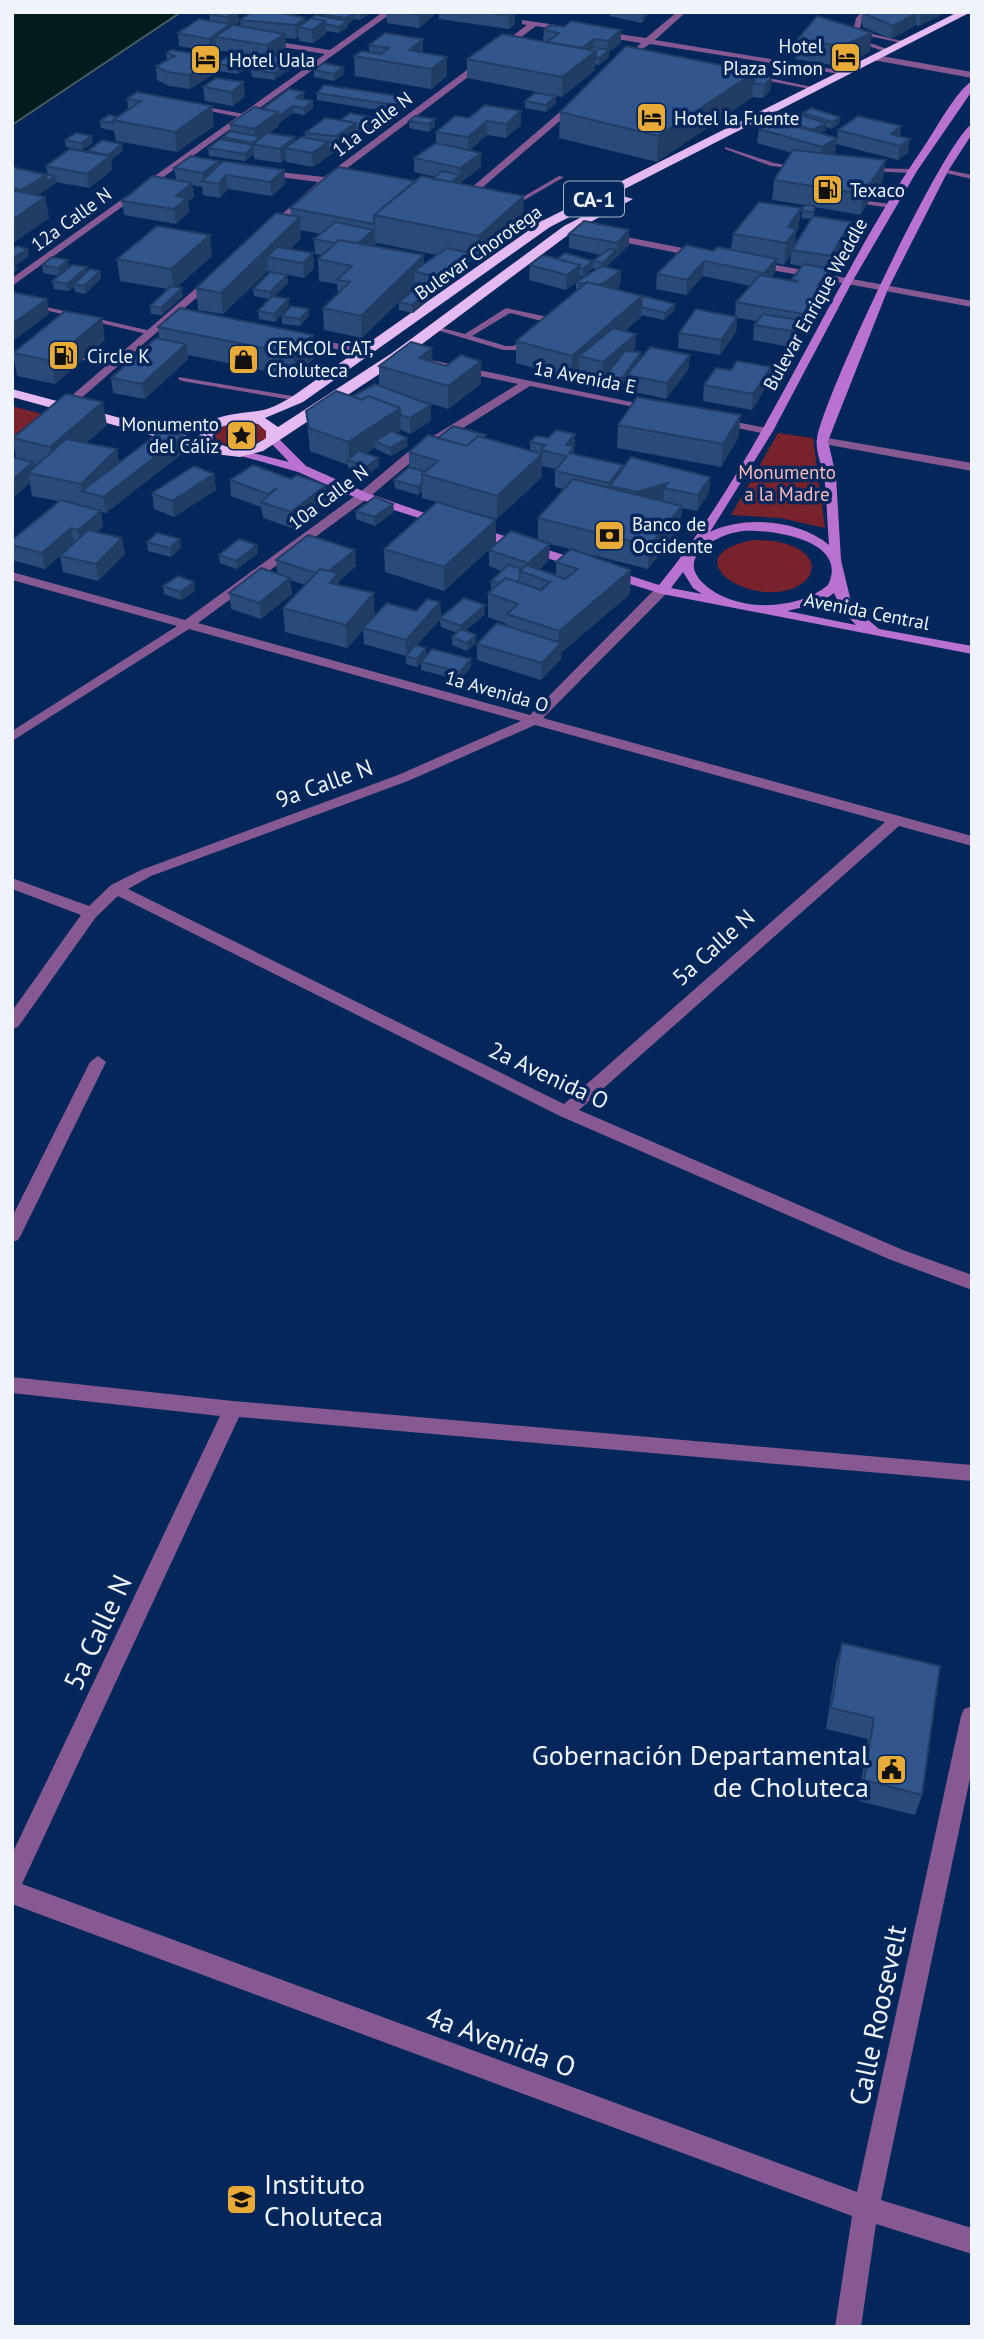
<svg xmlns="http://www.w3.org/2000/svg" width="984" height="2339" viewBox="0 0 984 2339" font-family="'PT Sans',sans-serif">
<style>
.green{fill:#78232c}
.water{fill:#021d1e;stroke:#495e60;stroke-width:2}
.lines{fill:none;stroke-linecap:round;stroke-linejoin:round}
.lane{fill:#865993;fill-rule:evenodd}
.street{fill:#865993;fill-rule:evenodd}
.secondary{fill:#ba72d0;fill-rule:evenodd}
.highway{fill:#e5b9f2;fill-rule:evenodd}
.wall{fill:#2a4a79;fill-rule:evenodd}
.shaded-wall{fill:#223c63}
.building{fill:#31568d;stroke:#223c63;stroke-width:2}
.labels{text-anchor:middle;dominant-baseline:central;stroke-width:7;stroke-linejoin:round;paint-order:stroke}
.far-poi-label{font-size:19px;fill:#eff4fa;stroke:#03275a;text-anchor:start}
.far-street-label{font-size:19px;fill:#eff4fa;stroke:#03275a}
.far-park-label{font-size:19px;fill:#fcb9ba;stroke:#03275a}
.shield{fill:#03275a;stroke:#a8b6ca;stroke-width:2}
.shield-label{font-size:21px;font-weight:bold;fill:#eff4fa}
.street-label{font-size:23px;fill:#eff4fa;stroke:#03275a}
.near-street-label{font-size:28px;fill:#eff4fa;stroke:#03275a}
.near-poi-label{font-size:28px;fill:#eff4fa;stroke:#03275a;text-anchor:end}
</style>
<rect width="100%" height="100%" fill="#03275a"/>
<path class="green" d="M12 406 42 414 12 437Z
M241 422 257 424 267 431 266 439 238 448 217 442 215 434 224 426Z
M778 433 813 438 825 528 780 518 731 515Z
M753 540C767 540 782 541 795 547 822 560 814 583 788 590 741 603 676 555 753 540Z"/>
<path class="water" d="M12 12H181L12 125Z"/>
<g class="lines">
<path class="lane" d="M862 12H869L862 19 860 28 864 32 906 42V44L860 34 854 28 856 18Z
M856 38 890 50 891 51 886 52 854 41Z
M764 58 767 60 755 75 817 88 814 90 749 77V75Z
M196 105 244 114 247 116 244 118 194 108V106Z
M725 147 774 163 800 167 797 169 771 166 725 149Z
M868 168 912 169 915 171 912 173 866 171V169Z
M943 169 972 175V179L941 172V170Z
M559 176 564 177 514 206 509 205Z
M852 199 891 204 894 206 891 208 850 202V200Z
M29 303 151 331 155 333 151 335 32 307 28 305Z
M506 308 548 317 552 322 542 330 538 328 544 322 542 321 510 313 472 336 506 346H513L529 338 533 340 517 350H503L430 328 434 326 465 334Z
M81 356 115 362 119 364 115 366 84 360H81Z
M179 377 298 397 302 399 298 401 182 381 178 379Z"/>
<path class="street" d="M383 12H393L12 286V278L325 54 263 44 260 39 330 50Z
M677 12H686L655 40 850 72 846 75 650 44 641 50 637 47 641 43 536 26 334 178 336 183H328L272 233 263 231 318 182 264 175 261 174V170L324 177 527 25 522 24V20L646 38Z
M876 55 972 72V78L873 60Z
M574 100 582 102 463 204H457V200Z
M502 210 550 222 551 224 546 227 498 215V211Z
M606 233 703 252 708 255 703 258 602 238V234Z
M754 261 972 301V307L750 266V262Z
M209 277 218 279 63 414H55V410Z
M291 335 368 349 374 352 368 355 287 340 286 338Z
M421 358 660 408 654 411 530 386 417 457 367 499 198 623 530 715 657 587H667V593L543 718 972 836V846L899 826 579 1110 903 1250 972 1275V1290L891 1260 560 1116 118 896 96 917 18 1027 12 1029V1011L81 915 12 889V878L89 906 111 885 141 870 398 775 521 721 189 629 12 741V731L177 626 12 580V572L185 620 359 493 409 451 518 384 417 363V359ZM535 725 885 822 564 1104 128 889 151 876 408 781Z
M716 418 767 428 773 431 767 434 712 423 710 421Z
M822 437 972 463V471L818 443 816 441Z
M98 1056 106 1062 21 1235 18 1240 12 1242V1217L90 1062Z
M12 1377 233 1401 972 1465V1481L239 1417 22 1884 857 2192 961 1716 964 1709 972 1706V1769L881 2200 972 2228V2254L876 2224 861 2327H835L852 2216 12 1904V1854L220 1416 12 1393Z"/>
<path class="secondary" d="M972 81V91L917 171 852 282 773 431 710 532C745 515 799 520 829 545 827 522 827 499 824 476 822 465 815 451 817 439 822 400 944 141 972 124V134L948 171 888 289 828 441 836 476 841 560 852 606 879 629 972 646V654L662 594 604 576V570L609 569 659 585C766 454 828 286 925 145 936 129 956 91 972 81ZM743 531C771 529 850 540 828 585 796 612 731 613 701 581 676 554 722 533 743 531ZM683 572 693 588 702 594 671 588ZM834 593 842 610 856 625 787 611 820 603Z
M269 437H277L306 466 367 493 451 522 441 525 359 499 298 472 227 452 233 448 289 462 269 441Z
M476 527 586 562 588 565 578 568 472 534 470 531Z"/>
<path class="highway" d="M958 12H971L550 227 303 402 265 418 278 427 392 353 564 226 623 196 633 199 572 232 402 359 263 451 240 457 223 455 12 397V389L199 439C202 410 247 415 267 409 276 406 285 401 293 396L542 221ZM240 421 258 424 266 431V438C250 450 230 452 213 440L212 436 221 427Z"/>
</g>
<path class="wall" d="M238 12 239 22 235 25 241 26 240 20 305 18V22L324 16V15L327 12H371L360 20 355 19 348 24V27L339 33 326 31V34L313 43 299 41V37L296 39 285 38 286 47 274 55 296 65 274 80 252 77 251 70 268 58 217 50 216 48 210 52 179 46 178 33 210 21V14Z
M386 12H438L419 28 387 23Z
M439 12H515V24L509 29 439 19Z
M610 12H649L642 23 610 16Z
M862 12H947L919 26 915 25 891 39 863 27 861 21Z
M817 16 870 52 839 66 795 59 797 40Z
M564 27 621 30V43L609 52V57L599 65 595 64V70L562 97 467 78V59L543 41 544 30Z
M423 39V53L447 57V76L431 89 355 76 354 56 369 52V45Z
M166 53 217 57V64L251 65 238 74 218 71 190 89 169 86 157 80 156 66 167 60Z
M343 67 344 74 334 81 314 77V70Z
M754 74 770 91 763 98 752 97 657 162 559 138 560 112Z
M216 78 245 96 233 106 205 101 203 87Z
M304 92V99L303 100 313 108 304 115 293 113 279 123V126L269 133 295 137V141L305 138V133L372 124 358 135H356V137L313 167 286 162V159L281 163 254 159V154L245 161 209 156 208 148 223 140V137L230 131V124L262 109Z
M317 93 405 97V104L396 113 317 100Z
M127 99 212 106 214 126 177 152 116 141 114 131 101 128 100 121 118 117 128 110Z
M525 101 556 103 546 112 525 108Z
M803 113 840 117 839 124 831 129 826 127V130L819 133 837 138 838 130 901 126 900 137 908 153 898 160 836 144 835 152 833 154 883 180 860 215 815 207 814 216 850 236 830 269 829 284 822 293 821 301 801 330 798 329 797 335 790 347 753 340 754 325 757 321 737 318 736 332 720 355 678 348 679 333 735 316 736 302 751 286 703 276 686 295 656 289 657 274 713 251 731 250 733 234 801 208 798 229 796 233 795 245 811 219 801 218 804 205 772 200 774 180 792 153 757 143 759 129 786 124 787 122 802 115ZM791 254 790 264 802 266 792 281 772 277 775 273 776 263 784 265Z
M455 116 521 125 506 138 487 135 469 151 481 167 459 184 523 223 479 264 469 261V268L436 292 415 286 362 338 324 330 323 308 338 294 337 284 319 281 318 259 322 255 315 254 314 239 320 234 300 230 301 238 290 249 313 253 314 268 304 278 268 271 223 314 198 310 196 288 291 216 290 208 416 181 433 179 435 177 414 172V158L436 143V132ZM377 243 437 255 424 264V255L373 246Z
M435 119V126L429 132 409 128V121Z
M65 140 93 143 82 150 66 147Z
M123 151 111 160 112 170 89 188 56 182V183L38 195 45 197 49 218 13 243V249L29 256 16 265 17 270 12 273V167L48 175 46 166 88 152Z
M219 161V164L285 184 272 196 228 189 220 198 203 195 202 187 192 185 194 197 188 202 189 212 176 224 124 215 122 201 176 180 174 168Z
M569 234 629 245 606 267 621 271 620 286 616 289 675 304 674 311 664 320 641 315V317L625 331 636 334 635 349 633 351 641 352V358L690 355 688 370 666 399 626 390 627 378 621 386 606 383V375L609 372 602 377 579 371 571 378 516 363V341L576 291V282L566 290 529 280 530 265 593 268 583 277 580 276V280L596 269 593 268V261L601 255 569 248Z
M212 256 177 287 183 296 162 315 151 314 150 306 168 289 120 281 117 259Z
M42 265 69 267 87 272 100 271 101 278 85 294 75 292 74 287 69 291 54 289 52 281 59 276 43 273Z
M287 275 288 283 274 296 289 306 275 322 259 319 258 311 269 299 254 296 253 289Z
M430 291V299L413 313 399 310V302Z
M282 316H309L300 326 282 324Z
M158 327 313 335 315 357 295 377 188 355V359L145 399 113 393 111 378 159 338Z
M105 340 55 384 17 376 13 353Z
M433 362 481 384 448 409 408 396 431 405V421L410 434 401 430 397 433 408 446 391 456 376 449 375 447 367 453 379 458V466L368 474 348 468V465L310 451 306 411 354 397 353 396 379 385V366Z
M771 367 769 382 752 410 703 401 704 385Z
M741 415 738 438 721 467 617 448 618 425Z
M107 425 86 443 117 449 119 463 182 436 184 452 106 513 101 512 103 527 97 532 122 538 125 554 98 581 63 572 60 556 67 549 45 569 12 560V540L58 501 32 496 30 483 16 458 13 438Z
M575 434 574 454 623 468 710 477 709 493 697 511 682 508 680 529 648 569 576 551 630 594 561 653V659L541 680 477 660V644L506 626 507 624 488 617V593L492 589H491V581L501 571 489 566V550L538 540V518L564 489 555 487V471L556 469 542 466V477L497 519 422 498V491L418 495 395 488 394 480 409 467V452L438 438H486L530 450V442ZM549 544 571 549 556 562V576L539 570 549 560Z
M214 474 216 490 174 517 154 509 152 493Z
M230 480 328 501 292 528 263 518 261 507 231 496Z
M393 504 394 512 375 526 356 519V511Z
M147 542 181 547 171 557 148 551Z
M496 543 444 591 385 572 384 549Z
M258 553 237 569 220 563 219 555Z
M276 560 356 566 339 581V585L375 616 416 611 440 602 441 618 485 605V614L465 631 476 643 467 651 452 645V637L457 633 441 627 440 619 416 646 426 648V655L471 667 460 680 421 670V663L417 667 406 664V656L364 644 363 630 347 648 285 632 283 608 305 585 290 580 292 594 261 619 231 609 229 593 277 573Z
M163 586 195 591 181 600 164 594Z
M842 1643 922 1795 915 1815 858 1801 868 1739 826 1729 836 1664Z"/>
<path class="shaded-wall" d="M233 12H238L239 22 215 37 216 48 210 52 209 39 228 25 227 17Z
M359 12H371L360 20Z
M422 12H438L419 28V15Z
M513 12H515V24L509 29V16Z
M643 12H649L642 23Z
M921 12H947L919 26Z
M355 13V19L348 24V27L339 33 338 27 347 22 346 18Z
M917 13 915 26 891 39 893 26Z
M305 18 306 29 298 27 299 37 296 39 295 25Z
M325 21 326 34 313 43 312 30Z
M621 30V43L609 52V57L599 65V58L607 52 608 41Z
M872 33 870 52 839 66 842 46Z
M285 34 286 47 268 59 267 45Z
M423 39V59L409 50Z
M594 39 593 52 596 51 595 70 562 97V77L576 53Z
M217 57 218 71 190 89 189 75Z
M447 57V76L431 89V69Z
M250 58 251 65 238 74 237 67Z
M295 59 296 65 274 80V73Z
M343 67 344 74 334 81V74Z
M755 72 752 98 657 162 658 136Z
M772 77 770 91 763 98 765 85Z
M244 82 245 96 233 106 231 92Z
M304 92V99L296 105V98Z
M556 96V103L546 112V105Z
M405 97V104L396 113 395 105Z
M313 101V108L304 115V108Z
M212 106 214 126 177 152 175 132Z
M293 106V113L279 123V126L253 144 254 154 245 161V154L252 148V143L255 141 254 129 278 112Z
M521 111V125L506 138V124Z
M371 117 372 124 358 135V128Z
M840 117 839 124 831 129 832 122Z
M435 119V126L429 132V124Z
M487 121V135L468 151V137Z
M356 123V137L313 167 312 153 328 142 336 143V136Z
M826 123V130L813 137V130Z
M901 126 899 140 891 134Z
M92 136 93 143 82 150 81 143Z
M295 137 296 150 285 148 286 159 281 163 280 149Z
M837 138 835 152 821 161 822 147Z
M910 139 908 153 898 160 900 146Z
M122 144 123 151 111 160 112 170 89 188 87 174 108 157V155Z
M481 153V167L450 191 449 183 460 175V168Z
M886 160 883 180 860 215 863 194Z
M219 161 220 175 204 181 203 173Z
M284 170 285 184 272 196 270 182Z
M46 175 55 176 56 183 24 204 21 190Z
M226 175 228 189 220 198 219 184Z
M192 183 194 197 188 202 189 212 176 224 174 209 176 196Z
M524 196 523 223 479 264V236Z
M45 197 49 218 13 243 14 247 12 250V220Z
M801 208 798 229 796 233 794 250H792L791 254 784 265 788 227Z
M300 217 301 238 280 259 267 257 268 271 223 314 221 293Z
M851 222 850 236 829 270 831 256Z
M374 223 375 242 377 243 354 262V247L374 230Z
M629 230V245L616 258 617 243Z
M210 235 212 256 174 290 171 269Z
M28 249 29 256 16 265 17 270 12 273V264L14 263 13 258Z
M616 250V258L602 271 603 263Z
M313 253 314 268 304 278 303 263Z
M469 253V268L436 292V277Z
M424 255V274L414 271 415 286 362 338 361 316Z
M777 259 775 273 763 288 764 273Z
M68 260 69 268 59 276 58 268Z
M593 261V268L583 277V269Z
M704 261 703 276 686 295 687 280Z
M580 265V280L566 290 567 275Z
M87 267 88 275 74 284V287L69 291 67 284Z
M831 269 829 284 822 293 821 301 801 330 803 314 818 285Z
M100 271 101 278 85 294 84 286Z
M621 271 620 286 595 303 596 288Z
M287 275 288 283 271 300 270 292Z
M182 288 183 296 162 315 161 308Z
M430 291V299L413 313 412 305Z
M642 296 641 317 592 359 579 356V371L571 378 572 356Z
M47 299 49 314 12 342V324Z
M289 299V306L275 322 274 314Z
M675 304 674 311 664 320 665 313Z
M309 309V316L300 326V319Z
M737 317 736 332 720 355 721 340Z
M102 318 105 340 55 384 51 361Z
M799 320 797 335 790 347 791 331Z
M636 334 635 349 602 377 603 362Z
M313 335 315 357 295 377 293 354Z
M186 344 188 359 145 399 142 384Z
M432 348 433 371 419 358Z
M641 352V359L627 375V378L621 386 622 378Z
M690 355 688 370 666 399 667 383Z
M481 361V384L448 409V386Z
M771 367 769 382 752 410 753 394Z
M103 402 107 425 54 470 50 447Z
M431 405V421L410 434V418Z
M400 408 401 430 381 444 375 441V447L354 462 349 460 348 442Z
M741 415 738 438 721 467 723 444Z
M575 434 574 450V462L566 445Z
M182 436 184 452 106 513 103 497Z
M407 438 408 446 391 456 390 448Z
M117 449 120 472 82 491 81 484Z
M542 454V477L497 519V496Z
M379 458V466L368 474 367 466Z
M33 462 36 474 28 473 30 483 12 499V480Z
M623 465 622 480 610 486 608 499 609 483Z
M214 474 216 490 174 517 172 501Z
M710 477 709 493 697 511 698 495Z
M422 483V491L418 495V487Z
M668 483 664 488 663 500 636 508 637 492Z
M326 485 328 501 292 528 291 512Z
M393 504 394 512 375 526 374 517Z
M682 506 680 529 648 569 649 546Z
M101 511 103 527 81 546 78 530Z
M496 520V543L444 591V567Z
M71 528 74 544 45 569 42 553Z
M122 538 125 554 98 581 96 564Z
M180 539 181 547 171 557 170 548Z
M550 544 549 560 532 576 528 571V563Z
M257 545 258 553 237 569 236 561Z
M355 550 356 566 339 581 340 597 324 576Z
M631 570 630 594 561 653V659L541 680 542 663 558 646 559 631Z
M290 578 292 594 261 619 259 603Z
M194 582 195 591 181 600 180 592Z
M374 593 375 617 363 628V630L347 648 346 625Z
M440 602 441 619 407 656 406 640Z
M485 605V614L461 634V626Z
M476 635V643L467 651V643Z
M426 648V657L417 667V659Z
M471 659V667L460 680V672Z"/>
<path class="building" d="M212 12H233L227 17 210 14Z
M252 12H278L305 18 295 25 240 20Z
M328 12H353L355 13 346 18 324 15Z
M403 12H422L419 15Z
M483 12H513L509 16Z
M864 12H915L917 13 893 26 865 14Z
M316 15 348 21 338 27 325 24V21L311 18 307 21Z
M817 16 872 33 842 46 797 40Z
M311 18 325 21 312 30 298 27Z
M199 19 230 24 209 39 178 33Z
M571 21 621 30 608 41 594 39 582 48 547 42 559 33 544 30 550 25 564 27Z
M233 25 285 34 267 45 215 37Z
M385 33 423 39 409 50 447 57 431 69 354 56 362 51 381 54 389 48 369 45Z
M502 34 596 51 562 77 467 59Z
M626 46 755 72 658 136 560 112Z
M592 47 609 50 599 58H596V51L589 50Z
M171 50 217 57 189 75 167 72 156 66 175 56 166 53Z
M230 55 250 58 237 67 217 64Z
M273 55 295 59 274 73 251 70Z
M324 63 343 67 334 74 314 70Z
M754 74 772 77 765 85 754 83Z
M216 78 244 82 231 92 203 87Z
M324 85 405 97 395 105 317 93Z
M289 89 304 92 296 98 313 101 304 108 293 106 279 116 278 112 262 109Z
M137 92 212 106 175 132 113 120 141 101 127 99Z
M535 93 556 96 546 105 525 101Z
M485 105 521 111 506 124 487 121 468 137 436 132 455 116 469 118Z
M254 107 278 112 254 129 230 124Z
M811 108 840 117 832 122 803 113Z
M350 113 371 117 358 128H356V123L341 120Z
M109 115 118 117 113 120V123L100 121Z
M800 115 826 123 813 130 787 122Z
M415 116 435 119 429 124 409 121Z
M858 116 901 126 891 134 910 139 900 146 838 130Z
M325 118 356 123 336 136 305 133Z
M774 120 837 138 822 147 759 129Z
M230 131 261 137 252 143 223 137Z
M76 133 92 136 81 143 65 140Z
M267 133 295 137 280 149 253 144Z
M301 137 328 142 312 153 285 148Z
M220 139 253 145V147L245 154 208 148Z
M102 140 122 144 108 155 88 151Z
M328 143H336L328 149Z
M436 143 481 153 460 168 414 158Z
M70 149 110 156 87 174 46 166Z
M793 150 886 160 863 194 774 180Z
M191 156 219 161 203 173 174 168Z
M223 161 284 170 270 182 226 175 219 184 202 181Z
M12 167 46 175 21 190 12 188Z
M338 167 416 181 374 215V224L290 208Z
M29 171H30L55 176 47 182 46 175Z
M442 171 460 175 451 182 433 179Z
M152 176 192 183 176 196 187 198 174 209 122 201Z
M421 176 524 196 479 236 374 215Z
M12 190 45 197 12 220Z
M759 202 801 208 788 227 797 229 786 243 733 234Z
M804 205 815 206 814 212 802 211Z
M276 213 300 217 221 293 196 288Z
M813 216 851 222 831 256 792 250Z
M584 221 629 230 617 243 569 234Z
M335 222 374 230 358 243 339 240 335 243 314 239Z
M157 226 210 235 171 269 117 259Z
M339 240 424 255 361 316 323 308 350 282 337 280 352 266 318 259Z
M686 245 713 251 718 247 777 259 764 273 704 261 687 280 657 274Z
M17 246 28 249 12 258V249Z
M277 247 313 253 303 263 267 257Z
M447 248 469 253 436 277 414 271Z
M609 249 616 250 603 263 593 261Z
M565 253 593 261 583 269 580 268V265L557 259Z
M543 255 580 265 567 275 530 265Z
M52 257 68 260 58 268 42 265Z
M804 264 831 269 818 285 823 286 803 314 736 302 760 275 798 282 792 279Z
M72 265 87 267 67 284 52 281Z
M602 266 621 271 600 285 587 282 584 284 576 282Z
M90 269 100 271 84 286 74 284Z
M270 272 287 275 270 292 253 289Z
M587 282 642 296 572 356 516 341Z
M171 286 182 288 161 308 150 306Z
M416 288 430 291 412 305 399 302Z
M12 292 47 299 12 324Z
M631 293 675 304 665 313 641 307 642 296Z
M272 296 289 299 274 314 258 311Z
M291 306 309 309 300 319 282 316Z
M180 308 313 335 293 354 158 327Z
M696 309 737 317 721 340 679 333Z
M65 311 102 318 51 361 13 353Z
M763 314 799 320 791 331 754 325Z
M613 328 636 334 603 362 579 356Z
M156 338 186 344 142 384 111 378Z
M411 342 432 348 419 358 446 366 461 355 481 361 448 386 379 366Z
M650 347 690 355 667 383 627 375Z
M625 351 641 352 622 378 606 375Z
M737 361 771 367 753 394 704 385 716 368 731 370Z
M375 384 431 405 410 418 400 415V408L368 396 362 400 353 396Z
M336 391 362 400 368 396 400 408 348 442 309 428 306 411Z
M66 394 103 402 50 447 13 438Z
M637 397 741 415 723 444 618 425Z
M453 426 486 435 483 438 478 436 467 446 438 438Z
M556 430 575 434 566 445 574 446 569 453 623 465 609 483 555 471 567 456 541 450 545 445 530 442 536 436 548 438Z
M161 431 182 436 103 497 82 491Z
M392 431 407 438 390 448 375 441Z
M428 435 467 446 478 436 542 454 497 496 422 474 438 461 409 452Z
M66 439 117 449 81 484 28 473Z
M359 451 379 458 367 466 347 460Z
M12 457 33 462 12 480Z
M631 457 710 477 698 495 664 488 668 483 637 492 610 486Z
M253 465 291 479 297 475 326 485 291 512 261 502 277 488 268 494 230 480Z
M194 466 214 474 172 501 152 493Z
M409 467 425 472 422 474V483L418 487 394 480Z
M573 479 682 506 649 546 538 518Z
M375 497 393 504 374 517 356 511Z
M61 500 101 511 78 530 71 528 42 553 12 545V540Z
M437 502 496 520 444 567 384 549Z
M88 530 122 538 96 564 60 556Z
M511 531 550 544 528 563 489 550Z
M157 533 180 539 170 548 147 542Z
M308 535 355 550 329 571 320 569 316 573 276 560Z
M239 539 257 545 236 561 219 555Z
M571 549 631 570 559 631 507 614 518 604 488 593 506 578 541 590 550 582 520 571 527 565 565 579 578 569 556 562Z
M508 565 522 569 520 571V578L517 582 506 578 499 583 491 581Z
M261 568 290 578 259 603 229 593Z
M320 569 338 573 330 583 374 593 346 625 283 608Z
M178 576 194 582 180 592 163 586Z
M464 598 485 605 461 626 440 618Z
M427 599 440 602 406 640 363 628 387 603 416 611Z
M497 623 561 643 542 663 477 644Z
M461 629 476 635 467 643 452 637Z
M415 645 426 648 417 659 406 656Z
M432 649 471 659 460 672 421 662Z
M842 1643 940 1666 922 1795 864 1780 874 1718 831 1708Z"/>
<defs>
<symbol id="hotel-square" viewBox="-11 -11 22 22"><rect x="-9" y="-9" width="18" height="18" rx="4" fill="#e9ab38" stroke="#03275a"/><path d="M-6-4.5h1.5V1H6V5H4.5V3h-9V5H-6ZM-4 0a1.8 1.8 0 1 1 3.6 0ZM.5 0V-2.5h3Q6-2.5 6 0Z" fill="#111"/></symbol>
<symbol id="fuel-square" viewBox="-11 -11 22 22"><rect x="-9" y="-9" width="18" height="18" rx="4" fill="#e9ab38" stroke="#03275a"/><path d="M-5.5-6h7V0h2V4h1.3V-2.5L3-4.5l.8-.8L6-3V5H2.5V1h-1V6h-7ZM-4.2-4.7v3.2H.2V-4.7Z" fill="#111"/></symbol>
<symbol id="shop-square" viewBox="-11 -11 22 22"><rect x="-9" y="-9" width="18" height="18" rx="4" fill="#e9ab38" stroke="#03275a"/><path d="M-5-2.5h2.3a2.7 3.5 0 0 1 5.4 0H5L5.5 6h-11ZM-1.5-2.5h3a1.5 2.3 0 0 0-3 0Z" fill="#111"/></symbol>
<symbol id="sight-square" viewBox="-11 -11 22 22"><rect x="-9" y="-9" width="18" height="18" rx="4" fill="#e9ab38" stroke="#03275a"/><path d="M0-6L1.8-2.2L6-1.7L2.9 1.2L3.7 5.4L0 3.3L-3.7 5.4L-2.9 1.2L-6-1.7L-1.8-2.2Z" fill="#111"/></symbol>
<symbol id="bank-square" viewBox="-11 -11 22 22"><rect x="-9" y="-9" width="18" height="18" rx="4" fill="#e9ab38" stroke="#03275a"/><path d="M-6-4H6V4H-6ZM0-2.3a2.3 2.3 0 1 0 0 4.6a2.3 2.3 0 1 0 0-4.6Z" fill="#111"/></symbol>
<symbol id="civic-square" viewBox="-11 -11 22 22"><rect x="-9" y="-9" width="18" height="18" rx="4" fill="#e9ab38" stroke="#03275a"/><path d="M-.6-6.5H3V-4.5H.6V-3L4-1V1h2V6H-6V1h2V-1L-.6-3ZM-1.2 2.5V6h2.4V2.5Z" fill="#111"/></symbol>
<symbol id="school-square" viewBox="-11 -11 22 22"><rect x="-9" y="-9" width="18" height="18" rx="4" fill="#e9ab38" stroke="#03275a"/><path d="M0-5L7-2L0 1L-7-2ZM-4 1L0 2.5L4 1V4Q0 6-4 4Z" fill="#111"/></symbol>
</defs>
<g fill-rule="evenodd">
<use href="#hotel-square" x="828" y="40" width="35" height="35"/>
<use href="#hotel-square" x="188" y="42" width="35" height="35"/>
<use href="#hotel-square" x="634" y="100" width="35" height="35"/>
<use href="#fuel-square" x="810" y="172" width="35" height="35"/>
<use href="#fuel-square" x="46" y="338" width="35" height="35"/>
<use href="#shop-square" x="226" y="342" width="35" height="35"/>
<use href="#sight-square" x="224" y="418" width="35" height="35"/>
<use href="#bank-square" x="592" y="518" width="35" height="35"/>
<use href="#civic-square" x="874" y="1752" width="35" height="35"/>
<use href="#school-square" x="224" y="2182" width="35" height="35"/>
</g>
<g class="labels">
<g class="far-poi-label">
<text x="823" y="46" text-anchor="end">Hotel<tspan x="823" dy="22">Plaza Simon</tspan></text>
<text x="229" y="60">Hotel Uala</text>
<text x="674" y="118">Hotel la Fuente</text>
<text x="850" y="190">Texaco</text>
<text x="267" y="348">CEMCOL CAT,<tspan x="267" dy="22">Choluteca</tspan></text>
<text x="87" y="356">Circle K</text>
<text x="219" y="424" text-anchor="end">Monumento<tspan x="219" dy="22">del Cáliz</tspan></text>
<text x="632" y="524">Banco de<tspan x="632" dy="22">Occidente</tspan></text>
</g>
<g class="far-street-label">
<text transform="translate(372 124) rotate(-37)">11a Calle N</text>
<text transform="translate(71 219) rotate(-36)">12a Calle N</text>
<text transform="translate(478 252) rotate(-35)">Bulevar Chorotega</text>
<text transform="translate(815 304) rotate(-61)">Bulevar Enrique Weddle</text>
<text transform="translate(585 377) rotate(11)">1a Avenida E</text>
<text transform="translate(328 497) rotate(-37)">10a Calle N</text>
<text transform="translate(867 611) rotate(11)">Avenida Central</text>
<text transform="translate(497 691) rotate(16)">1a Avenida O</text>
</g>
<g class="far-park-label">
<text x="787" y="472">Monumento<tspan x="787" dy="22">a la Madre</tspan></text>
</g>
<rect class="shield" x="564" y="181.5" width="60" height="35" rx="5"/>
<g class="shield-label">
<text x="594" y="199">CA-1</text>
</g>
<g class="street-label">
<text transform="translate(324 783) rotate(-20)">9a Calle N</text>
<text transform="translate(713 947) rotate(-42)">5a Calle N</text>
<text transform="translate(549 1075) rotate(25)">2a Avenida O</text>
</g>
<g class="near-street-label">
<text transform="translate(97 1632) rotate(-65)">5a Calle N</text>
<text transform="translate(877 2015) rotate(-78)">Calle Roosevelt</text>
<text transform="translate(501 2041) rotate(20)">4a Avenida O</text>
</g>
<g class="near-poi-label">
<text x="869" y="1754">Gobernación Departamental<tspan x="869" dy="32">de Choluteca</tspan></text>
<text x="264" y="2183" text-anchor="start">Instituto<tspan x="264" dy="32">Choluteca</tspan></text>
</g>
</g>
<rect width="984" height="2339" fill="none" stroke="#eff4fa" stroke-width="28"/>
</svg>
